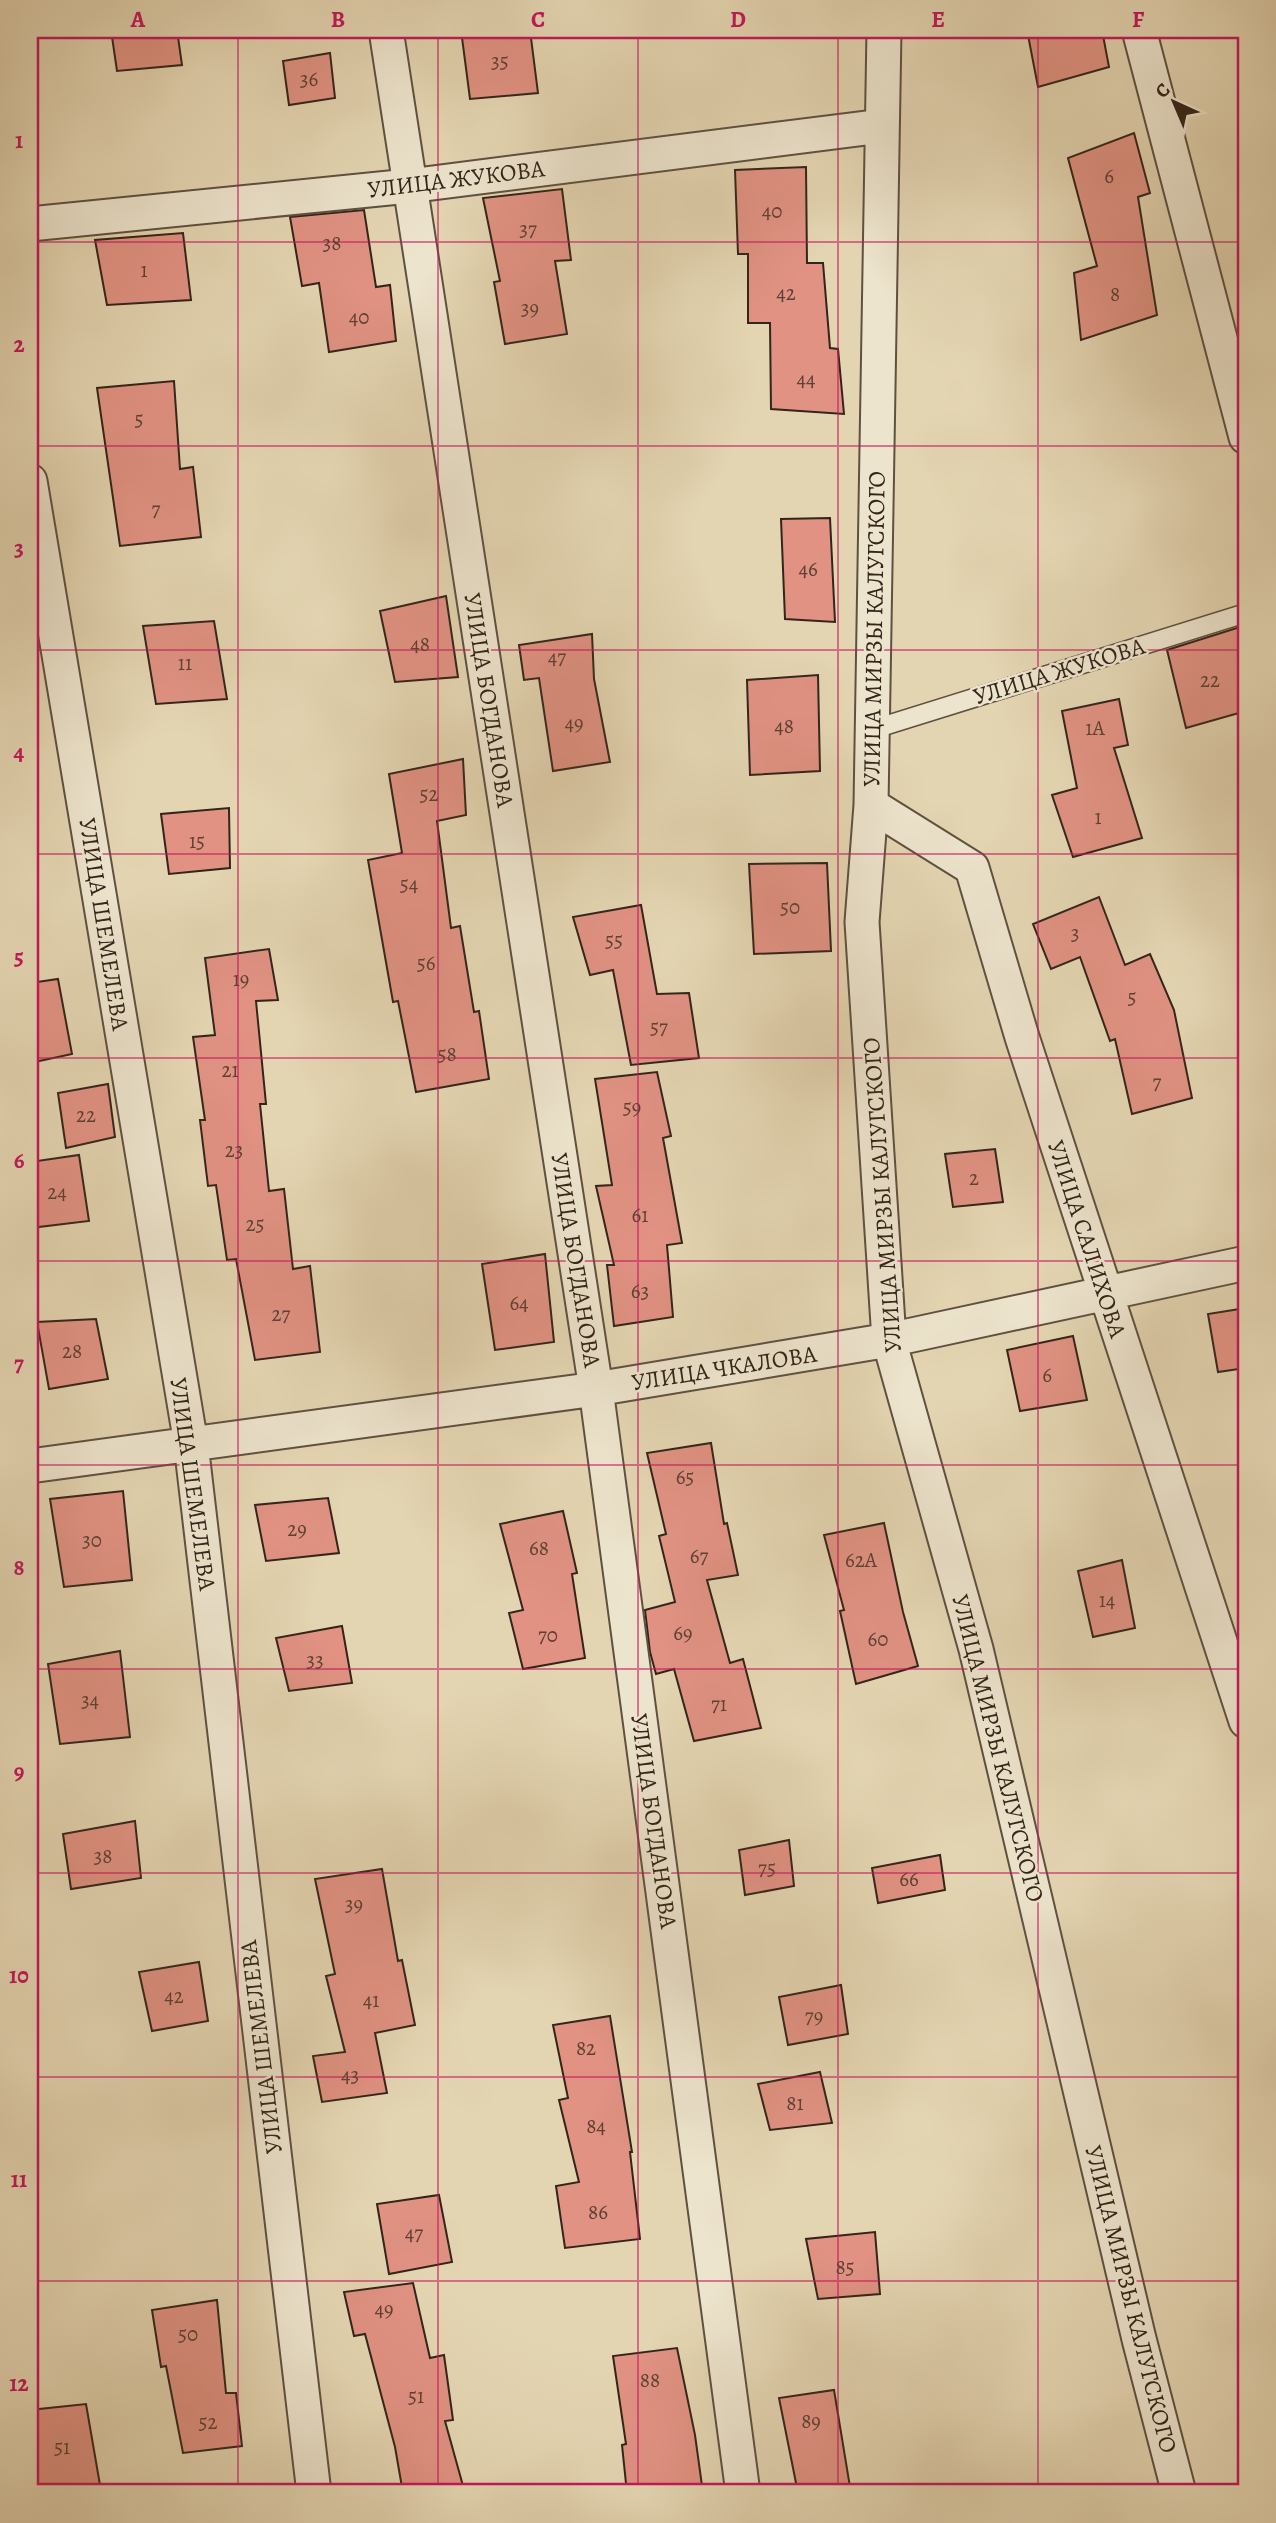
<svg xmlns="http://www.w3.org/2000/svg" width="1276" height="2523" viewBox="0 0 1276 2523" font-family="Alegreya,serif">
<style>
.building{fill:#e19283;stroke:#33251a;stroke-width:2}
.lines{fill:none;stroke-linecap:round;stroke-linejoin:round}
.service-casing{stroke:#5f5140;stroke-width:21}
.minor-casing{stroke:#5f5140;stroke-width:37}
.service{stroke:#ede4cd;stroke-width:18}
.minor{stroke:#ede4cd;stroke-width:33}
.grid{fill:none;stroke:#c2185b;stroke-width:2;stroke-opacity:0.55}
.labels{text-anchor:middle;dominant-baseline:central;stroke-width:5;stroke-linejoin:round;paint-order:stroke}
.number-label{font-size:21px;fill:#5e4034}
.street-label{font-size:24px;fill:#33251a;stroke:#ede4cd}
.neatline{fill:none;stroke:#c2185b;stroke-width:2.5}
.grid-label{font-size:23px;text-anchor:middle;font-weight:bold;fill:#c2185b}
</style>
<rect width="100%" height="100%" fill="#e4d5b2"/>
<filter id="stains"><feTurbulence type="fractalNoise" baseFrequency=".00286" numOctaves="4"/><feColorMatrix values="0 0 0 0 .2 0 0 0 0 .09 0 0 0 0 .02 0 0 0 .5 -.17"/></filter>
<radialGradient id="worn" r=".72"><stop offset=".6" stop-color="#630" stop-opacity="0"/><stop offset="1" stop-color="#630" stop-opacity=".3"/></radialGradient>
<path class="building" d="M111 30H177L182 65 117 71Z
M461 30H530L538 93 470 99Z
M1027 30H1102L1109 67 1038 87Z
M330 53 335 98 289 105 283 61Z
M1134 133 1150 193 1138 197 1157 315 1081 340 1074 273 1097 266 1068 158Z
M806 167 807 263H823L830 348 838 349 844 414 771 409 770 323H748V254H738L735 170Z
M562 189 571 260 555 261 567 334 505 344 494 282 500 281 483 198Z
M364 210 376 287 390 285 396 341 329 352 319 283 302 286 290 217Z
M183 233 191 300 107 305 95 240Z
M174 381 180 469 193 467 201 537 120 546 97 388Z
M830 518 835 622 785 619 781 519Z
M446 596 458 677 395 682 380 611Z
M214 621 227 699 156 704 143 626Z
M1240 627 1246 649V711L1186 728 1167 650Z
M592 634 594 679 610 762 553 771 539 678 524 680 519 645Z
M818 675 820 771 750 775 747 680Z
M1119 699 1128 745 1114 748 1142 838 1073 857 1052 795 1077 788 1062 711Z
M463 759 466 815 437 821 451 928 460 926 474 1012 479 1011 489 1079 416 1092 398 1001 393 1002 368 860 402 853 389 774Z
M229 808 230 868 169 874 161 814Z
M827 863 831 951 754 954 749 864Z
M1099 897 1125 965 1150 954 1174 1010 1192 1098 1132 1114 1115 1039 1110 1041 1080 957 1051 969 1033 924Z
M641 905 657 994 689 993 699 1058 631 1065 613 970 590 975 573 917Z
M269 949 278 1000 256 1001 266 1104H260L269 1191 284 1189 293 1269 310 1266 320 1352 255 1360 236 1259 227 1260 216 1185 208 1186 200 1120H205L193 1037 215 1035 205 958Z
M58 979 72 1054 30 1063V983Z
M657 1072 671 1136 663 1138 682 1243 667 1245 673 1317 614 1326 607 1265H614L596 1186 612 1185 595 1079Z
M108 1084 115 1137 66 1148 58 1093Z
M995 1149 1003 1202 953 1207 945 1154Z
M79 1155 89 1221 30 1228V1162Z
M545 1254 554 1342 495 1350 482 1264Z
M1246 1308V1368L1218 1372 1208 1314Z
M96 1319 108 1379 49 1389 37 1322Z
M1073 1336 1087 1400 1020 1411 1007 1350Z
M711 1443 724 1524 727 1523 738 1575 707 1580 730 1663 743 1659 761 1728 694 1741 674 1669 656 1674 650 1652 645 1610 675 1602 659 1536 666 1534 647 1453Z
M123 1491 132 1580 64 1587 50 1499Z
M328 1498 339 1553 266 1561 255 1505Z
M563 1511 577 1573 572 1574 585 1658 523 1669 509 1613 523 1610 500 1524Z
M884 1523 903 1612 918 1666 856 1684 840 1611 844 1610 824 1535Z
M1122 1560 1135 1628 1093 1637 1078 1571Z
M342 1626 352 1683 289 1691 276 1638Z
M120 1651 130 1737 60 1744 48 1664Z
M135 1821 141 1878 71 1889 63 1834Z
M789 1840 794 1886 745 1895 739 1850Z
M940 1855 945 1890 878 1903 872 1868Z
M382 1869 398 1961 402 1960 415 2025 375 2033 387 2093 322 2102 313 2056 345 2052 326 1976 335 1974 315 1879Z
M199 1962 208 2021 152 2031 139 1972Z
M841 1985 848 2034 788 2045 779 1997Z
M610 2016 632 2152H630L640 2239 565 2248 556 2186 579 2182 559 2100 568 2098 553 2025Z
M820 2072 832 2123 770 2130 758 2084Z
M439 2195 452 2262 389 2274 377 2204Z
M875 2232 880 2294 818 2299 806 2239Z
M413 2283 430 2358 444 2355 453 2420 445 2421 465 2493H403L395 2447 365 2334 354 2336 344 2292Z
M217 2300 226 2393H236L242 2446 183 2453 166 2366 161 2367 152 2310Z
M677 2348 695 2435 703 2493H627L622 2445 626 2444 613 2356Z
M834 2390 851 2493H798L779 2398Z
M86 2404 100 2485 30 2493V2410Z"/>
<g class="lines">
<defs>
<path id="service" d="M871 730 1246 613"/>
<path id="minor" d="M386 30 596 1389 743 2493
M884 30 871 805 862 922 889 1340 976 1649 1139 2339 1179 2493
M1139 30 1246 437
M30 224 409 186 882 126
M30 481 191 1444 314 2493
M871 805 972 868 1022 1037 1246 1721
M30 1466 596 1389 889 1340 1246 1263"/>
</defs>
<use href="#service" class="service-casing"/>
<use href="#minor" class="minor-casing"/>
<use href="#service" class="service"/>
<use href="#minor" class="minor"/>
</g>
<path class="grid" d="M238 30V2493M438 30V2493M638 30V2493M838 30V2493M1038 30V2493M30 242H1246M30 446H1246M30 650H1246M30 854H1246M30 1058H1246M30 1261H1246M30 1465H1246M30 1669H1246M30 1873H1246M30 2077H1246M30 2281H1246"/>
<g class="labels">
<g class="number-label">
<text x="500" y="61">35</text>
<text x="309" y="79">36</text>
<text x="1109" y="176">6</text>
<text x="772" y="211">40</text>
<text x="528" y="229">37</text>
<text x="332" y="243">38</text>
<text x="144" y="270">1</text>
<text x="786" y="293">42</text>
<text x="1115" y="294">8</text>
<text x="530" y="308">39</text>
<text x="359" y="317">40</text>
<text x="806" y="379">44</text>
<text x="139" y="419">5</text>
<text x="156" y="509">7</text>
<text x="808" y="569">46</text>
<text x="420" y="644">48</text>
<text x="557" y="657">47</text>
<text x="185" y="663">11</text>
<text x="1210" y="680">22</text>
<text x="574" y="723">49</text>
<text x="784" y="726">48</text>
<text x="1095" y="728">1А</text>
<text x="429" y="794">52</text>
<text x="1098" y="817">1</text>
<text x="197" y="841">15</text>
<text x="409" y="884">54</text>
<text x="790" y="907">50</text>
<text x="1075" y="933">3</text>
<text x="614" y="940">55</text>
<text x="426" y="963">56</text>
<text x="241" y="979">19</text>
<text x="1132" y="997">5</text>
<text x="659" y="1027">57</text>
<text x="447" y="1054">58</text>
<text x="230" y="1070">21</text>
<text x="1157" y="1082">7</text>
<text x="632" y="1107">59</text>
<text x="86" y="1115">22</text>
<text x="234" y="1150">23</text>
<text x="974" y="1178">2</text>
<text x="57" y="1192">24</text>
<text x="640" y="1215">61</text>
<text x="255" y="1224">25</text>
<text x="640" y="1291">63</text>
<text x="519" y="1303">64</text>
<text x="281" y="1314">27</text>
<text x="72" y="1351">28</text>
<text x="1047" y="1375">6</text>
<text x="685" y="1477">65</text>
<text x="297" y="1529">29</text>
<text x="92" y="1540">30</text>
<text x="539" y="1548">68</text>
<text x="699" y="1556">67</text>
<text x="861" y="1560">62А</text>
<text x="1107" y="1600">14</text>
<text x="683" y="1633">69</text>
<text x="548" y="1635">70</text>
<text x="878" y="1639">60</text>
<text x="315" y="1660">33</text>
<text x="90" y="1700">34</text>
<text x="719" y="1704">71</text>
<text x="103" y="1856">38</text>
<text x="767" y="1868">75</text>
<text x="909" y="1879">66</text>
<text x="354" y="1904">39</text>
<text x="174" y="1996">42</text>
<text x="371" y="2000">41</text>
<text x="814" y="2016">79</text>
<text x="586" y="2048">82</text>
<text x="350" y="2075">43</text>
<text x="795" y="2103">81</text>
<text x="596" y="2126">84</text>
<text x="598" y="2212">86</text>
<text x="414" y="2233">47</text>
<text x="845" y="2267">85</text>
<text x="384" y="2309">49</text>
<text x="188" y="2334">50</text>
<text x="650" y="2380">88</text>
<text x="416" y="2396">51</text>
<text x="811" y="2421">89</text>
<text x="208" y="2422">52</text>
<text x="62" y="2447">51</text>
</g>
<g class="street-label">
<text transform="translate(456 179) rotate(-7)">УЛИЦА ЖУКОВА</text>
<text transform="translate(874 629) rotate(-89)">УЛИЦА МИРЗЫ КАЛУГСКОГО</text>
<text transform="translate(1059 671) rotate(-17)">УЛИЦА ЖУКОВА</text>
<text transform="translate(489 700) rotate(81)">УЛИЦА БОГДАНОВА</text>
<text transform="translate(104 924) rotate(81)">УЛИЦА ШЕМЕЛЕВА</text>
<text transform="translate(882 1195) rotate(-94)">УЛИЦА МИРЗЫ КАЛУГСКОГО</text>
<text transform="translate(1087 1239) rotate(72)">УЛИЦА САЛИХОВА</text>
<text transform="translate(576 1260) rotate(81)">УЛИЦА БОГДАНОВА</text>
<text transform="translate(724 1368) rotate(-9)">УЛИЦА ЧКАЛОВА</text>
<text transform="translate(193 1484) rotate(82)">УЛИЦА ШЕМЕЛЕВА</text>
<text transform="translate(998 1748) rotate(76)">УЛИЦА МИРЗЫ КАЛУГСКОГО</text>
<text transform="translate(654 1821) rotate(82)">УЛИЦА БОГДАНОВА</text>
<text transform="translate(261 2047) rotate(-97)">УЛИЦА ШЕМЕЛЕВА</text>
<text transform="translate(1131 2299) rotate(76)">УЛИЦА МИРЗЫ КАЛУГСКОГО</text>
</g>
</g>
<rect width="1276" height="2523" fill="none" stroke="#e4d5b2" stroke-width="77"/>
<g transform="translate(1174 102) rotate(316)" stroke="#ede4cd" stroke-width="5" paint-order="stroke">
<path d="M0-5L12 26L0 18L-12 26Z" fill="#33251a"/>
<text y="-10" font-size="19" font-weight="bold" text-anchor="middle" fill="#33251a">С</text>
</g>
<rect x="38" y="38" width="1200" height="2446" class="neatline"/>
<g class="grid-label">
<text x="138" y="27">A</text>
<text x="338" y="27">B</text>
<text x="538" y="27">C</text>
<text x="738" y="27">D</text>
<text x="938" y="27">E</text>
<text x="1138" y="27">F</text>
<text x="19" y="148">1</text>
<text x="19" y="352">2</text>
<text x="19" y="556">3</text>
<text x="19" y="760">4</text>
<text x="19" y="964">5</text>
<text x="19" y="1168">6</text>
<text x="19" y="1371">7</text>
<text x="19" y="1575">8</text>
<text x="19" y="1779">9</text>
<text x="19" y="1983">10</text>
<text x="19" y="2187">11</text>
<text x="19" y="2391">12</text>
</g>
<rect width="100%" height="100%" filter="url(#stains)"/>
<rect width="100%" height="100%" fill="url(#worn)"/>
</svg>
